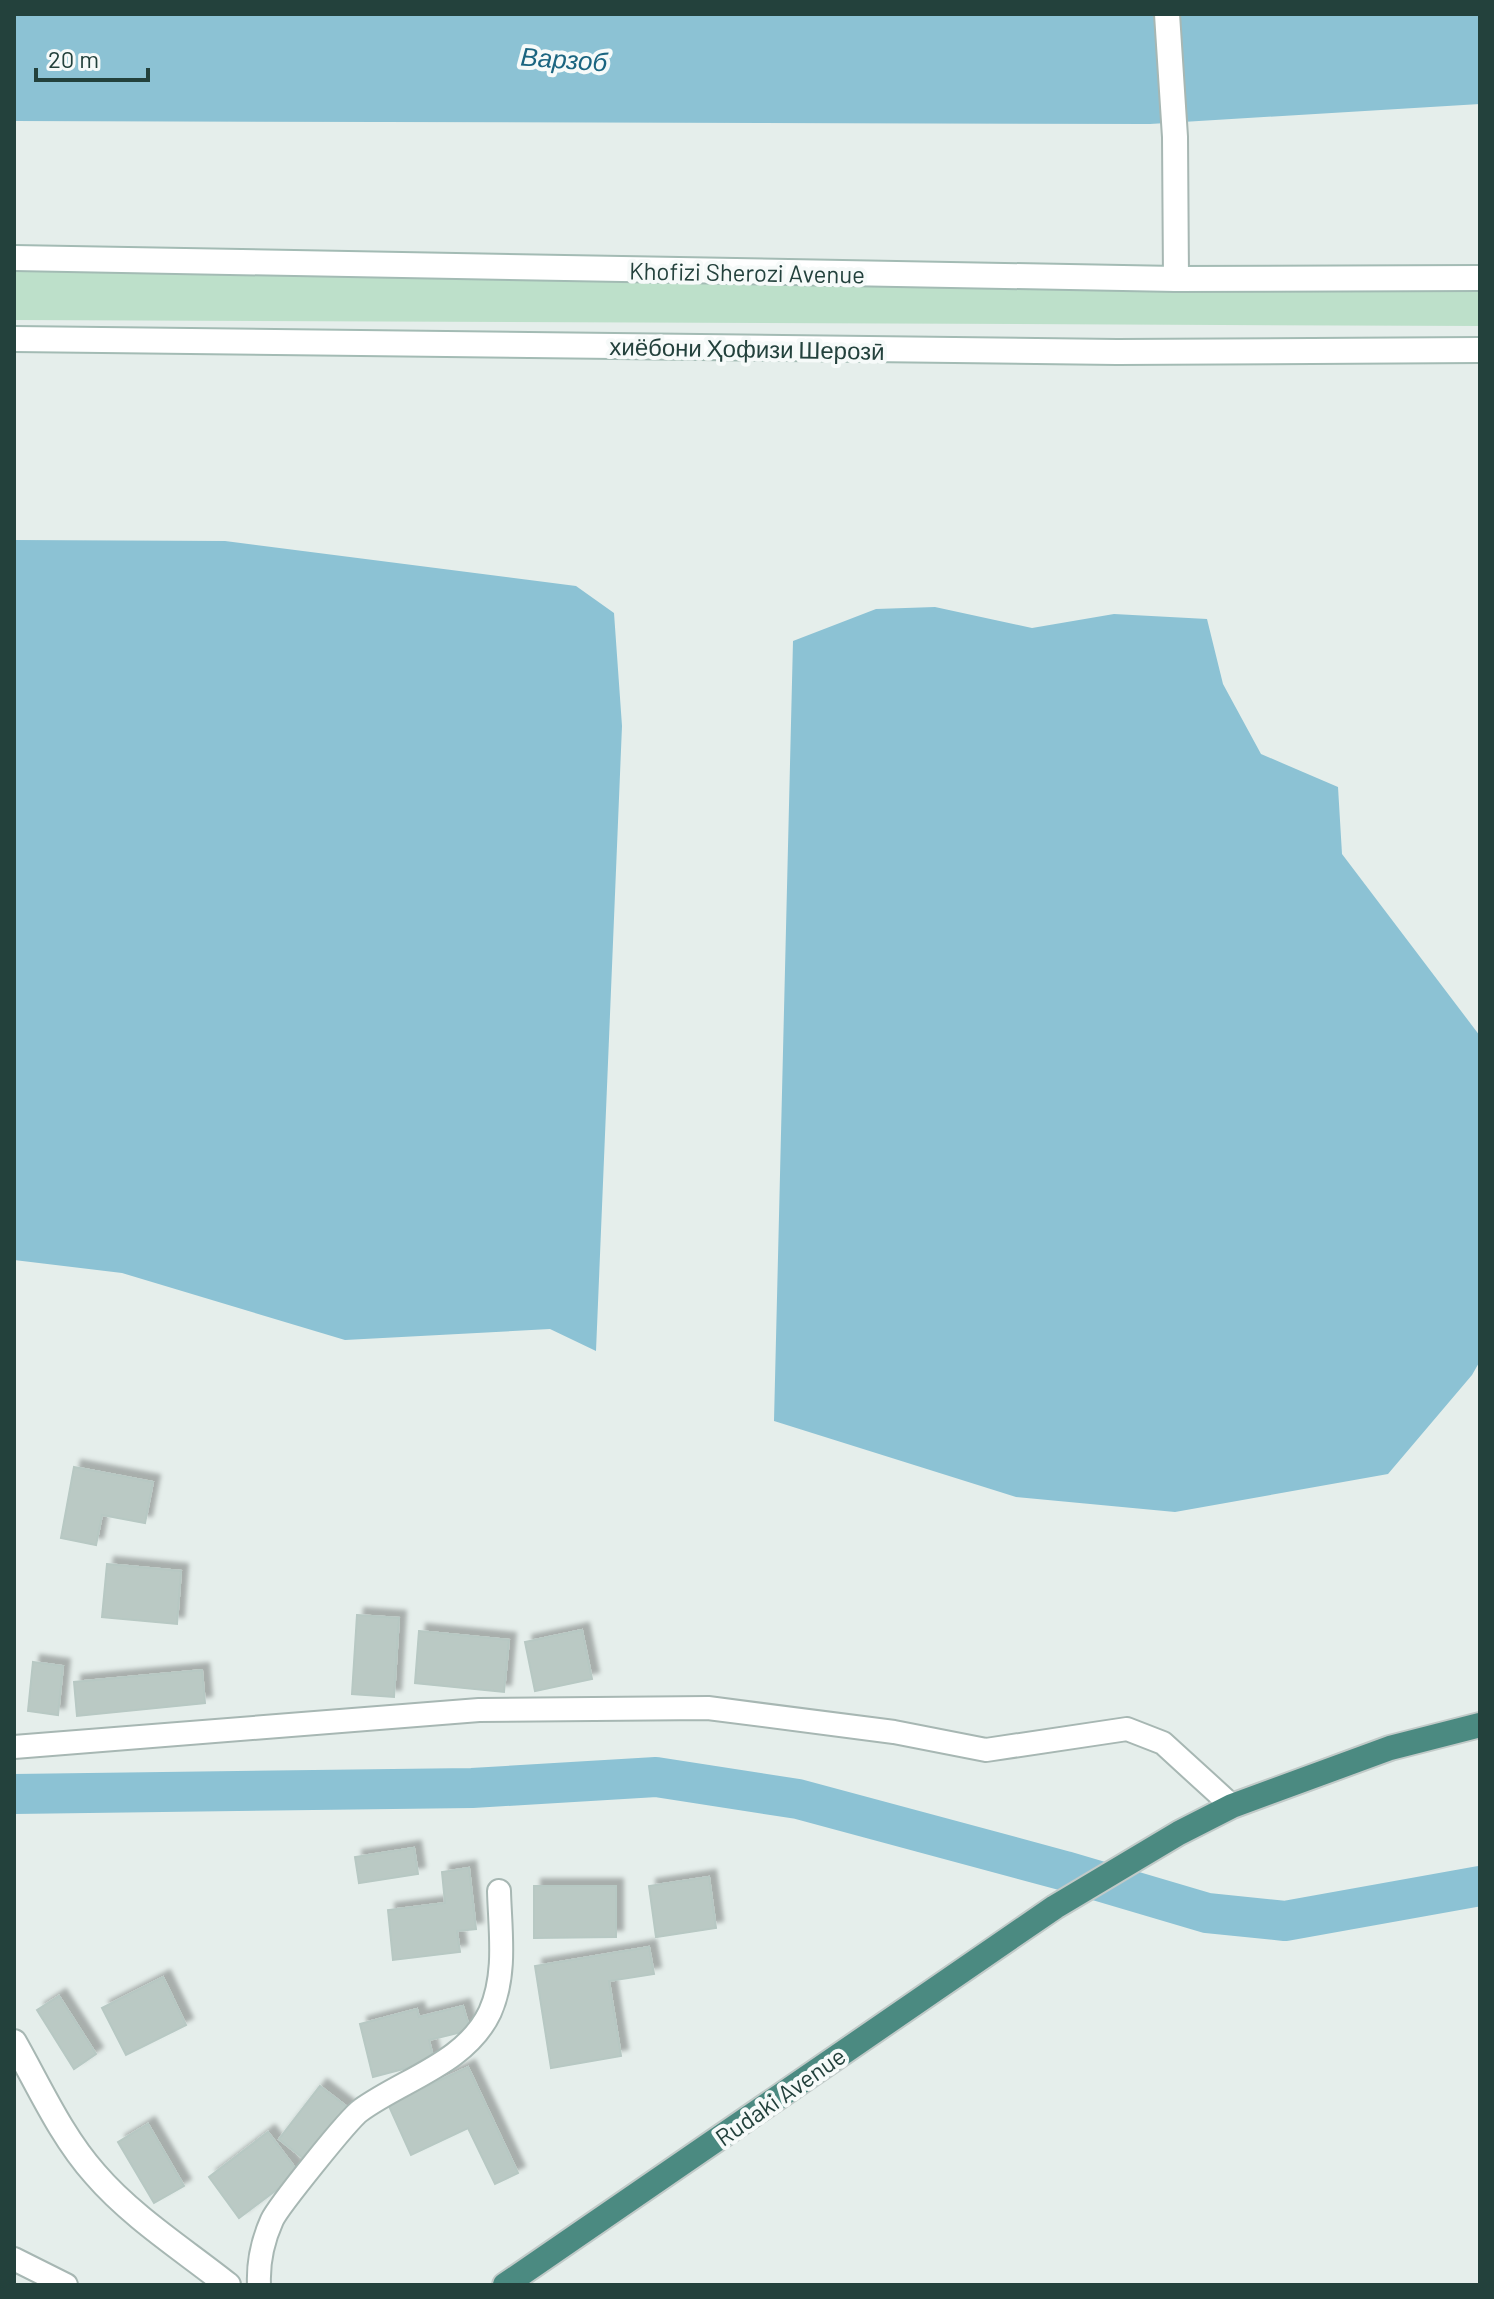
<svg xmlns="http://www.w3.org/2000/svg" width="1494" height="2299" viewBox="0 0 1494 2299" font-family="Barlow,sans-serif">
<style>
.green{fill:#bde0ca}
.water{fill:#8cc2d4}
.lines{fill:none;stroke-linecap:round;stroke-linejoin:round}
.canal{stroke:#8cc2d4;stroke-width:40}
.building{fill:#bac9c4;stroke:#b7c8c3;stroke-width:2;filter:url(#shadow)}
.service-casing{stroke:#a7b7b3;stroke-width:26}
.minor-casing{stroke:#a7b7b3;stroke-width:28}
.secondary-casing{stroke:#a3bbb4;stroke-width:28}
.trunk-casing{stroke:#c1cac8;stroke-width:28}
.service{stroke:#fff;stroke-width:22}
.minor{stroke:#fff;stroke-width:24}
.secondary{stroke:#fff;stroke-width:24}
.trunk{stroke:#4b8a81;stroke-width:24}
.labels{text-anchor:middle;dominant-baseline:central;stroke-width:8;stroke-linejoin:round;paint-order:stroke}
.street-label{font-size:24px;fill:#23413c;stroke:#f6faf9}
.water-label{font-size:26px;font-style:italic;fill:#1b6580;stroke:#f6faf9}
</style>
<defs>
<filter id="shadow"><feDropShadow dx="7" dy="-7" stdDeviation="2" flood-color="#0004"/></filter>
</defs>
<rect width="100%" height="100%" fill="#e5eeeb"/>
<path class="green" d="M14 255 1480 271V326L14 320Z"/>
<path class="water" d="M14 14H1480V104L1150 124 14 121Z
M14 540 225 541 576 586 614 613 622 726 596 1351 550 1329 345 1340 122 1273 14 1260Z
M935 607 1032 628 1114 614 1207 619 1223 684 1261 754 1338 787 1342 854 1480 1036V1361L1472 1375 1388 1474 1175 1512 1016 1497 774 1421 793 641 876 609Z"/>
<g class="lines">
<path class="canal" d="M14 1794 472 1788 656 1777 798 1799 1065 1871 1207 1913 1285 1921 1480 1886"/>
</g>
<path class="building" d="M74 1467 153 1482 145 1523 102 1515 96 1545 61 1538Z
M107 1564 181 1571 177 1624 102 1617Z
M357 1615 399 1618 394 1697 352 1694Z
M582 1630 592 1679 535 1691 525 1642Z
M419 1631 509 1640 504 1692 415 1683Z
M33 1662 63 1666 58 1715 28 1711Z
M202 1670 205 1703 77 1716 74 1682Z
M414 1848 418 1874 359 1883 355 1857Z
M469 1868 476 1929 457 1931 460 1952 393 1960 388 1910 445 1903 442 1872Z
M709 1877 716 1928 656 1937 649 1886Z
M534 1886H616V1937L534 1938Z
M649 1947 654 1974 609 1981 621 2056 551 2068 535 1966Z
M163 1977 186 2025 126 2055 102 2008Z
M59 1996 96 2054 74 2069 37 2010Z
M463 2006 470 2030 429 2040 434 2061 373 2077 360 2024 417 2009 419 2017Z
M468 2067 518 2173 495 2184 468 2128 411 2155 388 2104Z
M320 2086 351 2110 309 2163 279 2139Z
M148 2124 184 2186 154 2203 118 2142Z
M268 2132 299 2173 239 2218 209 2177Z"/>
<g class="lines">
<defs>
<path id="service" d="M14 1747 479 1710 708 1708 894 1732 986 1750 1127 1729 1163 1743 1232 1806
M14 2259 66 2285
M259 2285C258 2263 263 2240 272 2220 278 2207 349 2118 361 2110 404 2079 466 2063 490 2012 507 1974 500 1930 499 1891"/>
<path id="minor" d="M1167 14 1175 137 1176 279
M14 2042C39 2086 61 2136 95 2174 132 2217 184 2250 228 2285"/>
<path id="secondary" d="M14 258 1176 279 1480 278
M14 339 1117 352 1480 350"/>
<path id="trunk" d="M505 2285 1055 1907 1179 1833 1232 1806 1390 1748 1480 1725"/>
</defs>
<use href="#service" class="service-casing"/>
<use href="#minor" class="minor-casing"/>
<use href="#secondary" class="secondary-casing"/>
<use href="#trunk" class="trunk-casing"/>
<use href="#service" class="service"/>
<use href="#minor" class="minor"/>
<use href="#secondary" class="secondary"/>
<use href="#trunk" class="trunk"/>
</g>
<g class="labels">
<g class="street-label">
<text transform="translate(747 272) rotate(1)">Khofizi Sherozi Avenue</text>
<text transform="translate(747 348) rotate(1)">хиёбони Ҳофизи Шерозӣ</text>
<text transform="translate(780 2096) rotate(-35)">Rudaki Avenue</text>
</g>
<g class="water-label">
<text transform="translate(564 58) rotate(4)">Варзоб</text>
</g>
</g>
<rect width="1494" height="2299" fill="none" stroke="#23413c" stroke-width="32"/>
<path d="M36 68v12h112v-12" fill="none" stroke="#23413c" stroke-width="4"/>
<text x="48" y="68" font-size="24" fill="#23413c" stroke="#f6faf9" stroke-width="6" paint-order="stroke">20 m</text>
</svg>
